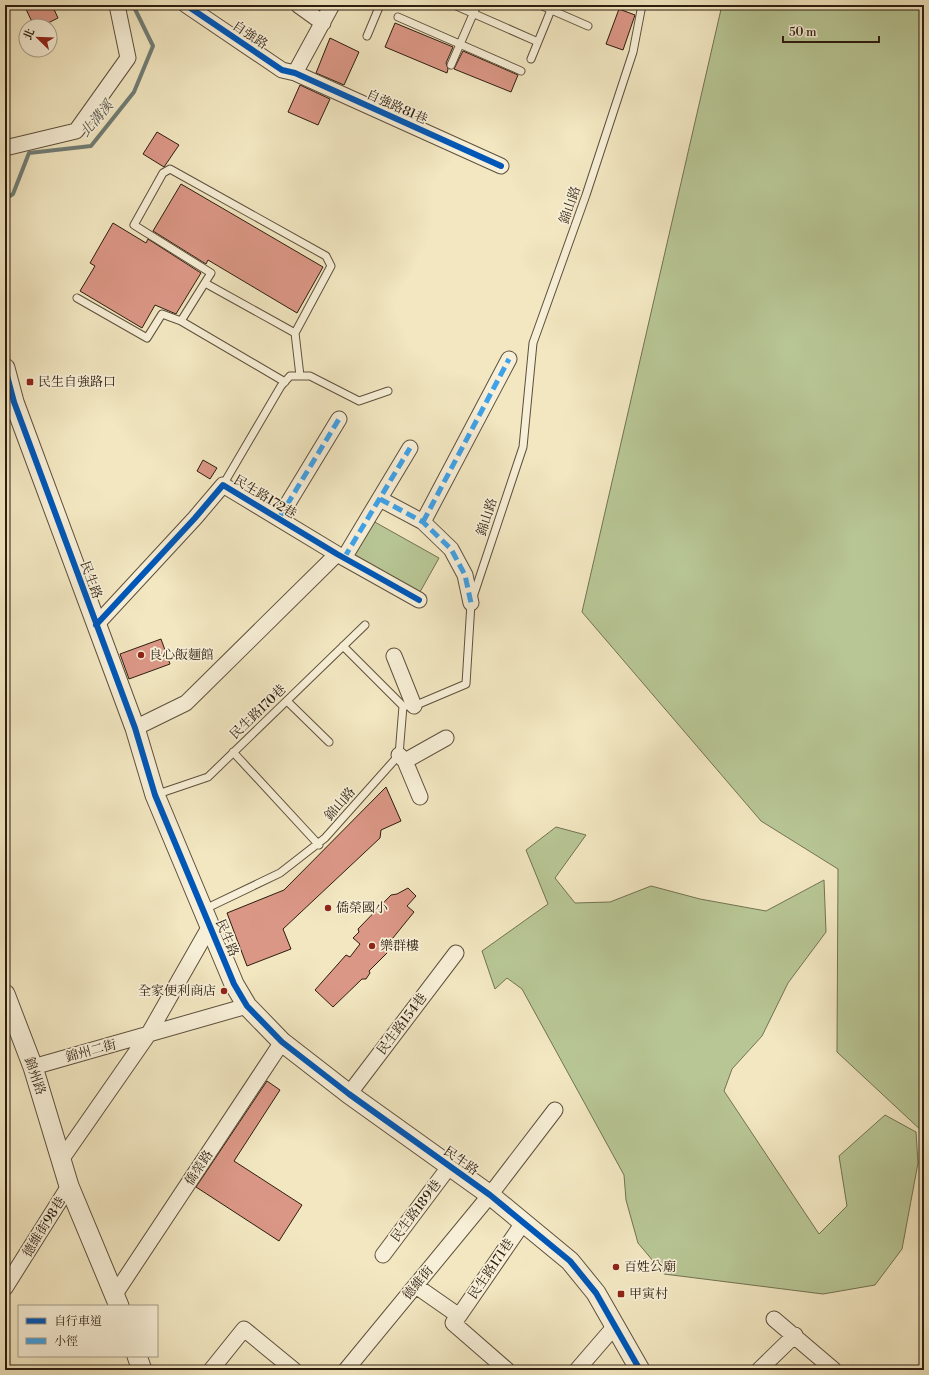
<svg xmlns="http://www.w3.org/2000/svg" width="929" height="1375" viewBox="0 0 929 1375" font-family="'Libre Bodoni','Noto Serif TC',serif">
<style>
.green{fill:#b8c695;stroke:#727252}
.lines{fill:none;stroke-linecap:round;stroke-linejoin:round}
.stream{stroke:#717e77;stroke-width:4}
.building{fill:#db9786;stroke:#2c1d0f}
.service-casing{stroke:#5e503c;stroke-width:9}
.minor-casing{stroke:#5e503c;stroke-width:17}
.tertiary-casing{stroke:#5e503c;stroke-width:21}
.service{stroke:#f7efd7;stroke-width:7}
.minor{stroke:#f7efd7;stroke-width:15}
.tertiary{stroke:#f7efd7;stroke-width:19}
.quiet{stroke:#3ea2ea;stroke-width:5;stroke-dasharray:10 5;stroke-linecap:butt}
.cycleway-casing{stroke:#f7efd7;stroke-width:8}
.cycleway{stroke:#0057b8;stroke-width:6}
.poi-dot{fill:#8f2418;stroke:#f7efd7;stroke-width:1.5}
.labels{text-anchor:middle;dominant-baseline:central;stroke-width:3.5;stroke-linejoin:round;paint-order:stroke}
.street-label{font-size:13px;fill:#2c1d0f;stroke:#f7efd7}
.poi-label{font-size:13px;fill:#2c1d0f;stroke:#f7efd7;text-anchor:start}
.water-label{font-size:14px;font-style:italic;fill:#54554c;stroke:#f7efd7}
</style>
<rect width="100%" height="100%" fill="#f2e7c1"/>
<filter id="stains"><feTurbulence type="fractalNoise" baseFrequency=".005" numOctaves="4"/><feColorMatrix values="0 0 0 0 .2 0 0 0 0 .09 0 0 0 0 .02 0 0 0 .5 -.17"/></filter>
<radialGradient id="worn" r=".72"><stop offset=".6" stop-color="#630" stop-opacity="0"/><stop offset="1" stop-color="#630" stop-opacity=".3"/></radialGradient>
<path class="green" d="M722 5H924V1133L837 1052 838 869 761 821 582 612Z
M373 521 439 558 420 592 354 555Z
M556 827 586 835 555 878 575 903 610 902 651 886 700 899 766 911 824 880 826 932 788 983 762 1036 732 1069 724 1091 819 1234 847 1206 839 1156 885 1115 916 1132 918 1163 902 1249 875 1285 823 1294 664 1274 638 1243 626 1200 624 1175 522 989 507 978 495 989 482 951 548 904 526 850Z"/>
<g class="lines">
<path class="stream" d="M5 199 13 194 29 153 91 146 134 92 153 46 133 5"/>
</g>
<path class="building" d="M24 5H52L58 18 42 26H34Z
M619 9 635 15 623 50 606 44Z
M395 23 453 47 446 63 448 69 447 73 385 47Z
M330 38 359 52 344 85 316 73Z
M463 51 518 75 511 92 454 69Z
M300 85 330 99 318 125 288 112Z
M157 132 179 145 164 167 143 154Z
M181 184 323 267 297 313 208 260 206 264 153 231Z
M113 223 146 243 148 239 201 273 176 314 155 305 142 328 80 291 95 266 90 263Z
M203 460 217 468 210 479 197 471Z
M161 639 170 664 129 679 120 654Z
M386 787 401 821 381 830 380 838 283 929 291 949 247 966 227 913 284 890Z
M408 888 416 896 407 906 414 912 384 949 387 953 369 971 370 973 366 979H362L333 1007 315 990 346 955 350 957 360 944 353 938 359 932 358 929 391 895 397 894Z
M267 1081 280 1090 234 1161 302 1205 279 1241 196 1187Z"/>
<g class="lines">
<defs>
<path id="service" d="M454 5 538 42
M540 5 588 26
M398 17 521 71
M367 36 380 5
M531 59 553 5
M451 65 477 5
M205 283 295 333
M77 298 147 338 162 314 181 321
M285 382 181 321 211 273 134 225 163 173 170 169 326 256 331 266 295 333 300 376
M223 485 281 386 290 376H310L359 401 388 391
M343 646 403 706
M287 701 329 742
M233 752 319 845
M155 795 208 777 365 625
M205 909 280 873 325 838 399 755 403 706H414L466 684 471 603 523 447 533 343 586 195 633 52 642 5"/>
<path id="minor" d="M186 5 282 70 295 73 501 166
M298 5 323 23
M295 73 332 5
M5 148 76 131 128 58 117 5
M380 499 423 522 451 549 465 575 471 603
M279 518 339 419
M423 522 509 359
M344 558 410 448
M96 625 195 518 223 485 337 554 419 600
M394 656 414 706
M135 728 186 703 337 554
M399 755 405 761 420 797
M405 761 446 738
M33 1067 247 1006
M349 1094 456 953
M61 1160 148 1035 210 926
M383 1255 449 1167
M416 1286 459 1316 453 1323 507 1370
M5 1288 69 1186
M115 1294 282 1042
M459 1316 523 1223
M774 1319 834 1370
M211 1370 244 1329 294 1370
M346 1370 490 1195 555 1110
M577 1370 615 1326
M759 1370 795 1335"/>
<path id="tertiary" d="M5 368 14 402 135 728 155 795 234 984 247 1006 282 1042 349 1094 490 1195 570 1261 596 1293 640 1370
M5 994 33 1067 69 1186 119 1306
M137 1356 142 1370"/>
</defs>
<use href="#service" class="service-casing"/>
<use href="#minor" class="minor-casing"/>
<use href="#tertiary" class="tertiary-casing"/>
<use href="#service" class="service"/>
<use href="#minor" class="minor"/>
<use href="#tertiary" class="tertiary"/>
<path class="quiet" d="M380 499 423 522 451 549 465 575 471 603
M279 518 339 419
M423 522 509 359
M344 558 410 448"/>
<defs>
<path id="cycleway" d="M186 5 282 70 295 73 501 166
M5 368 14 402 135 728 155 795 234 984 247 1006 282 1042 349 1094 490 1195 570 1261 596 1293 640 1370
M96 625 195 518 223 485 337 554 419 600"/>
</defs>
<use href="#cycleway" class="cycleway-casing"/>
<use href="#cycleway" class="cycleway"/>
</g>
<g class="poi-dot">
<rect x="26" y="378" width="8" height="8" rx="2"/>
<circle cx="141" cy="655" r="4"/>
<circle cx="328" cy="908" r="4"/>
<circle cx="372" cy="946" r="4"/>
<circle cx="224" cy="991" r="4"/>
<circle cx="616" cy="1267" r="4"/>
<rect x="617" y="1290" width="8" height="8" rx="2"/>
</g>
<g class="labels">
<g class="street-label">
<text transform="translate(250 35) rotate(34)">自強路</text>
<text transform="translate(397 107) rotate(24)">自強路81巷</text>
<text transform="translate(570 205) rotate(-71)">錦山路</text>
<text transform="translate(265 497) rotate(31)">民生路172巷</text>
<text transform="translate(487 517) rotate(-72)">錦山路</text>
<text transform="translate(91 580) rotate(70)">民生路</text>
<text transform="translate(258 712) rotate(-44)">民生路170巷</text>
<text transform="translate(340 804) rotate(-49)">錦山路</text>
<text transform="translate(227 938) rotate(67)">民生路</text>
<text transform="translate(402 1024) rotate(-53)">民生路154巷</text>
<text transform="translate(91 1051) rotate(-15)">錦州二街</text>
<text transform="translate(35 1076) rotate(71)">錦州路</text>
<text transform="translate(461 1161) rotate(35)">民生路</text>
<text transform="translate(199 1168) rotate(-56)">僑榮路</text>
<text transform="translate(416 1211) rotate(-53)">民生路189巷</text>
<text transform="translate(44 1227) rotate(-58)">德維街98巷</text>
<text transform="translate(491 1269) rotate(-56)">民生路171巷</text>
<text transform="translate(418 1283) rotate(-50)">德維街</text>
</g>
<g class="poi-label">
<text x="38" y="382">民生自強路口</text>
<text x="149" y="655">良心飯麵館</text>
<text x="336" y="908">僑榮國小</text>
<text x="380" y="946">樂群樓</text>
<text x="216" y="991" text-anchor="end">全家便利商店</text>
<text x="624" y="1267">百姓公廟</text>
<text x="629" y="1294">甲寅村</text>
</g>
<g class="water-label">
<text transform="translate(97 119) rotate(-49)">北溝溪</text>
</g>
</g>
<rect width="929" height="1375" fill="none" stroke="#f2e7c1" stroke-width="20"/>
<rect x="6" y="6" width="917" height="1363" fill="none" stroke="#2c1d0f" stroke-width="2"/>
<rect x="10" y="10" width="909" height="1355" fill="none" stroke="#2c1d0f"/>
<rect x="18" y="1305" width="140" height="52" fill="#f7efd7" stroke="#a69b87"/>
<rect x="26" y="1318" width="20" height="6" fill="#0057b8" stroke="#a69b87"/>
<text x="54" y="1325" font-size="12" fill="#2c1d0f">自行車道</text>
<rect x="26" y="1338" width="20" height="6" fill="#3ea2ea" stroke="#a69b87"/>
<text x="54" y="1345" font-size="12" fill="#2c1d0f">小徑</text>
<g transform="translate(38 38) rotate(293)"><circle r="19" fill="#f7efd7" stroke="#a69b87"/>
<path d="M0-3L7 15L0 10L-7 15Z" fill="#8f2418"/>
<text y="-6" font-size="11" font-weight="bold" text-anchor="middle" fill="#2c1d0f">北</text>
</g>
<path d="M783 36v6h96v-6" fill="none" stroke="#2c1d0f" stroke-width="2"/>
<text x="789" y="36" font-size="12" fill="#2c1d0f" stroke="#f7efd7" stroke-width="3" paint-order="stroke">50 m</text>
<rect width="100%" height="100%" filter="url(#stains)"/>
<rect width="100%" height="100%" fill="url(#worn)"/>
</svg>
